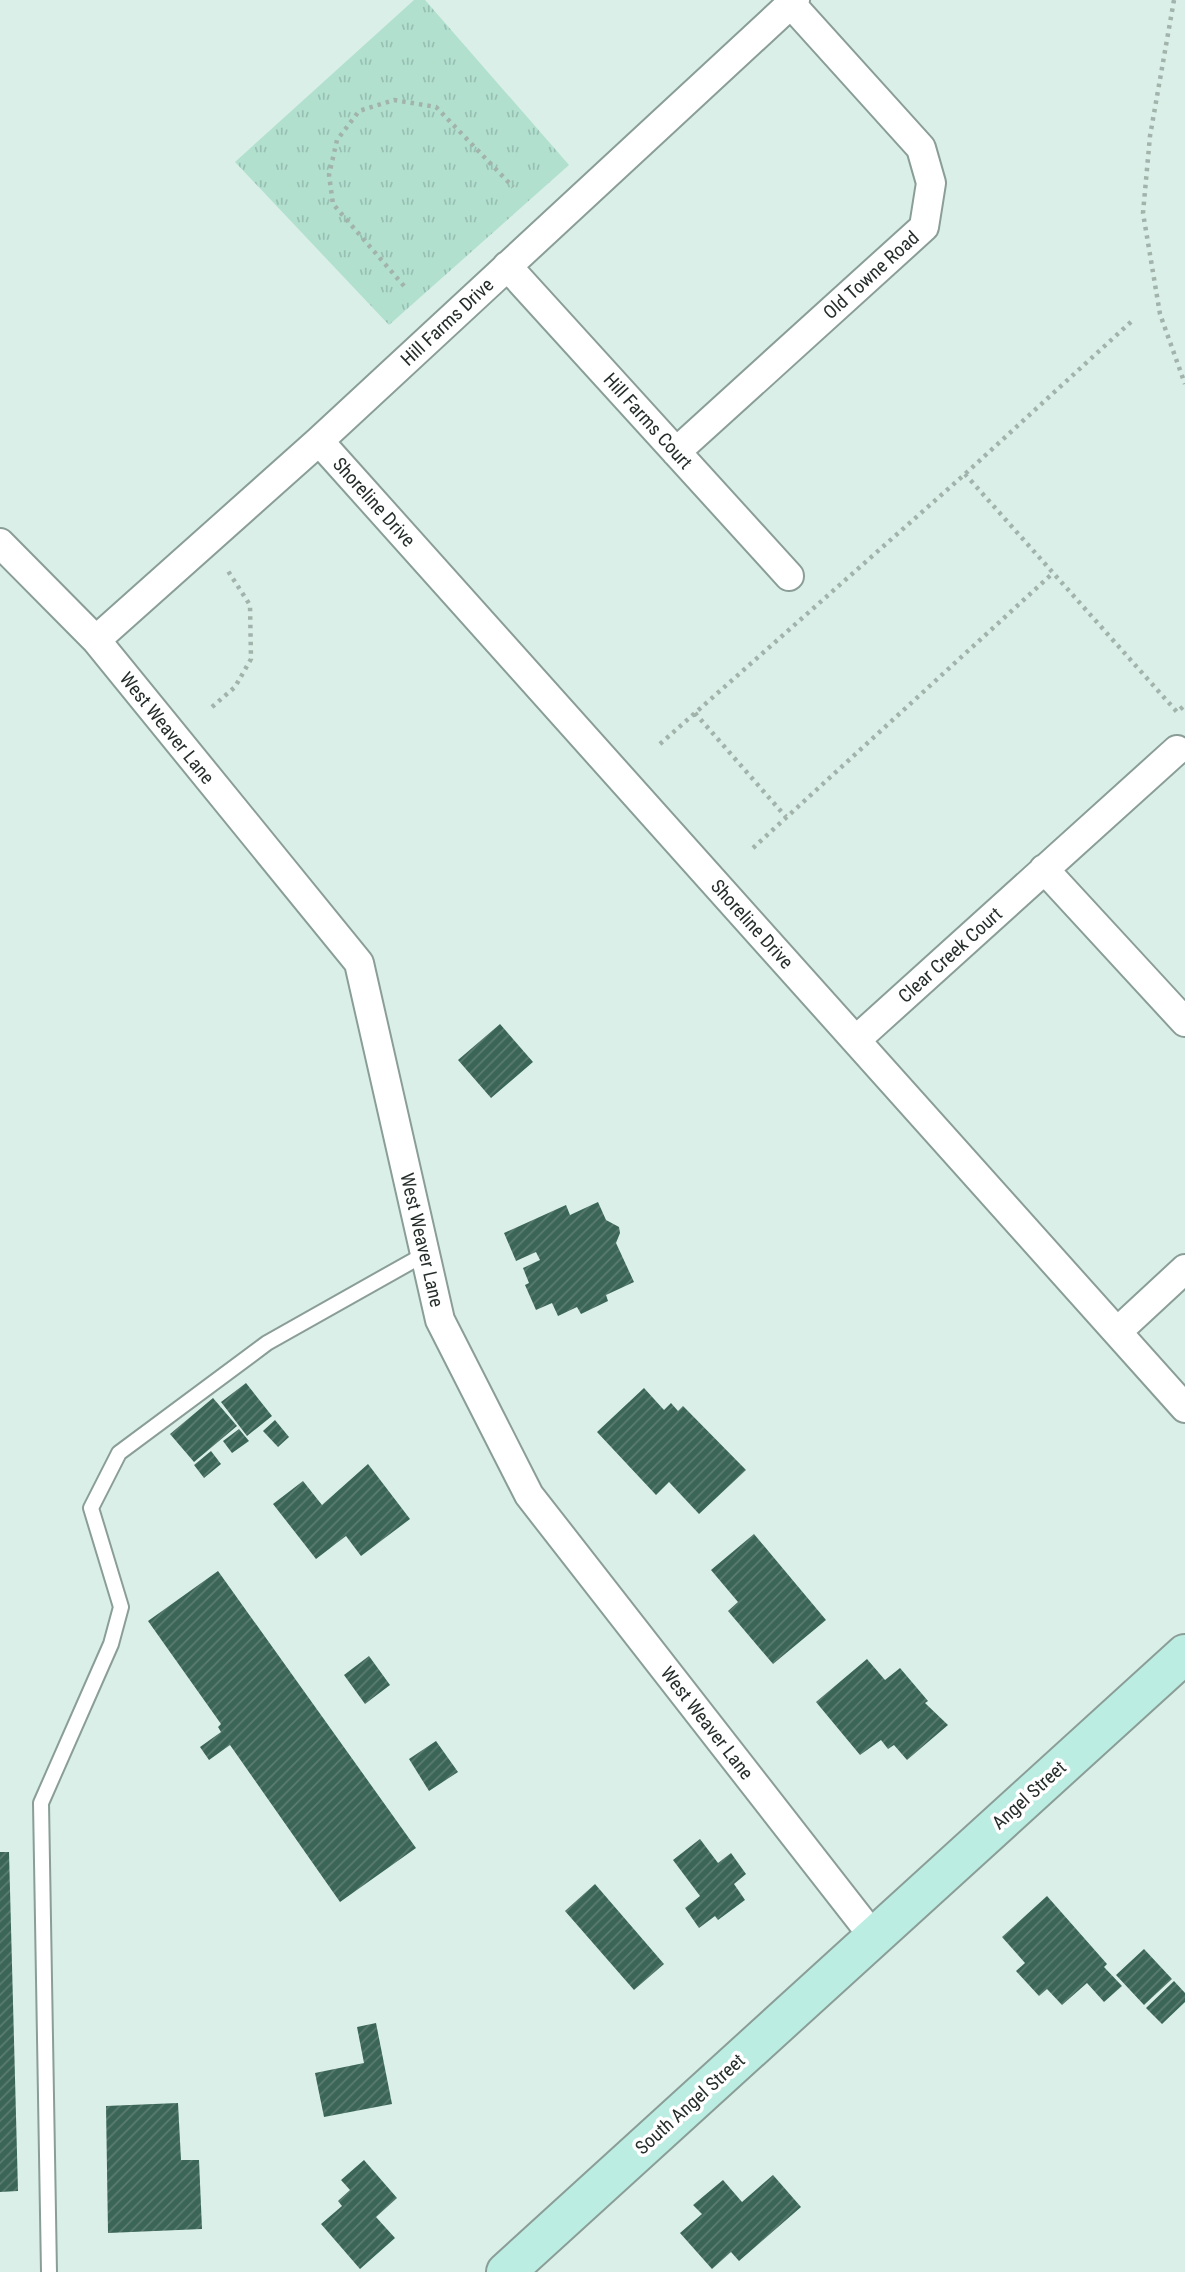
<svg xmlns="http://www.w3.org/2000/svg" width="1185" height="2272" viewBox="0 0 1185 2272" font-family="'Roboto Condensed',sans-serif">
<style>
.park{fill:url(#park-tufts)}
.building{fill:url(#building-hatch)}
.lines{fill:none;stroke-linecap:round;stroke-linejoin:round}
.service-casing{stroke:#8a9e97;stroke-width:18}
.minor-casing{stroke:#8a9e97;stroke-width:32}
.secondary-casing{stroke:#8a9e97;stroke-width:42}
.path{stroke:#a2b3ac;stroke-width:4.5;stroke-dasharray:3.5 5;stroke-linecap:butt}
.service{stroke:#fff;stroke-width:14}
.minor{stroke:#fff;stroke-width:28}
.secondary{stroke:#bcede2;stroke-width:38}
.labels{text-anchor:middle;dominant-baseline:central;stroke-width:7;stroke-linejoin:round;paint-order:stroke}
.street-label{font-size:19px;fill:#262e2b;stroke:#fff}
</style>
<defs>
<pattern id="park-tufts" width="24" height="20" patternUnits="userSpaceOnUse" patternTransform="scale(1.75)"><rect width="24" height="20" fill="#b1e0cf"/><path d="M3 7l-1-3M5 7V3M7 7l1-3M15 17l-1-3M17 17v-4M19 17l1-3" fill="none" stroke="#98c0b2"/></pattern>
<pattern id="building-hatch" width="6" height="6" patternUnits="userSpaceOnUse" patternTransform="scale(1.75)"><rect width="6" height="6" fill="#3a6557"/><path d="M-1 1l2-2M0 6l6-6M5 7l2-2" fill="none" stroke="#5b7c71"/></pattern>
</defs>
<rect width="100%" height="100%" fill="#daefe7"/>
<path class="park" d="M414 0H425L569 165 389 325 235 162Z"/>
<path class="building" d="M500 1024 533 1062 491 1098 458 1060Z
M598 1202 606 1220 619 1227 620 1233 616 1243 634 1282 606 1295 608 1301 581 1314 577 1307 558 1316 552 1303 536 1310 525 1285 529 1283 523 1268 540 1260 536 1252 516 1261 504 1233 566 1205 570 1215Z
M246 1383 272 1416 247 1436 221 1402Z
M644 1388 664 1410 671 1403 678 1411 683 1406 746 1470 699 1514 669 1482 656 1495 597 1432Z
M213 1398 237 1426 194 1462 170 1434Z
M275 1420 289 1437 278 1447 263 1431Z
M239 1429 249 1441 232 1453 223 1441Z
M211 1451 221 1464 204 1478 194 1465Z
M368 1464 410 1519 361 1556 346 1536 316 1559 273 1504 303 1481 322 1505Z
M754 1534 826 1620 773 1664 728 1611 738 1602 711 1570Z
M218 1571 416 1848 340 1902 230 1745 209 1760 200 1747 221 1732 218 1727 221 1724 148 1621Z
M369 1656 390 1685 365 1704 344 1675Z
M867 1659 885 1680 900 1668 928 1701 925 1703 948 1725 907 1760 894 1745 888 1749 881 1740 860 1755 816 1702Z
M436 1741 458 1772 429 1791 409 1759Z
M700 1839 718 1863 731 1853 746 1874 734 1884 745 1900 718 1920 715 1916 699 1928 685 1908 700 1896 673 1860Z
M0 1852H9L18 2191 0 2192Z
M595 1884 664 1964 634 1990 565 1911Z
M1047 1896 1107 1964 1104 1967 1122 1986 1104 2002 1087 1983 1062 2005 1047 1989 1039 1996 1016 1971 1025 1963 1002 1937Z
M1144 1949 1172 1979 1144 2005 1116 1975Z
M1174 1981 1185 1993V2002L1162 2024 1146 2008Z
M376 2023 392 2104 324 2117 315 2073 364 2063 357 2027Z
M178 2103 181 2160H199L202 2229 108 2233 106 2106Z
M364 2160 397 2198 376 2217 395 2238 360 2269 321 2224 342 2206 338 2201 350 2190 341 2180Z
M773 2175 801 2207 739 2261 731 2252 712 2269 680 2233 702 2214 693 2205 723 2180 742 2202Z"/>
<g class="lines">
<defs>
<path id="service" d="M49 2272 41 1803 111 1644 121 1607 91 1508 119 1453 267 1343 425 1254"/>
<path id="minor" d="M507 266 789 576
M319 441 1185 1408
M676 452 924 227 931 183 921 148 791 4
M0 543 96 640 359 963 440 1320 529 1495 873 1936
M96 640 319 441 795 0
M1044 869 1185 1022
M856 1040 1177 750
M1117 1332 1185 1269"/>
<path id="secondary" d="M506 2272 1185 1654"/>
</defs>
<use href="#service" class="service-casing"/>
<use href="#minor" class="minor-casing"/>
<use href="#secondary" class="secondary-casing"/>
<path class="path" d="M1174 0 1150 136 1143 213 1160 314 1185 384
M404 286 333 204 329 175 337 140 359 111 394 100 436 107 513 187
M965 474 1177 712 1185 705
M212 707 235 687 251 659 250 605 228 571
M695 713 786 817
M660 744 965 474 1133 320
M753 848 1053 573"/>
<use href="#service" class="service"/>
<use href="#minor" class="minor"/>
<use href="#secondary" class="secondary"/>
</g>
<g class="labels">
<g class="street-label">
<text transform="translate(871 275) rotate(-42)">Old Towne Road</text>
<text transform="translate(447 322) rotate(-43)">Hill Farms Drive</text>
<text transform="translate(648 421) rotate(48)">Hill Farms Court</text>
<text transform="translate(374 502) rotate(48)">Shoreline Drive</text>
<text transform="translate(167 728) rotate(51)">West Weaver Lane</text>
<text transform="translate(752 924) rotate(48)">Shoreline Drive</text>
<text transform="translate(950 955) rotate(-42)">Clear Creek Court</text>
<text transform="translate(422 1240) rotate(77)">West Weaver Lane</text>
<text transform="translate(707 1723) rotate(52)">West Weaver Lane</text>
<text transform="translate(1029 1795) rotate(-42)">Angel Street</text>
<text transform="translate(690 2104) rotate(-42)">South Angel Street</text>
</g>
</g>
</svg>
